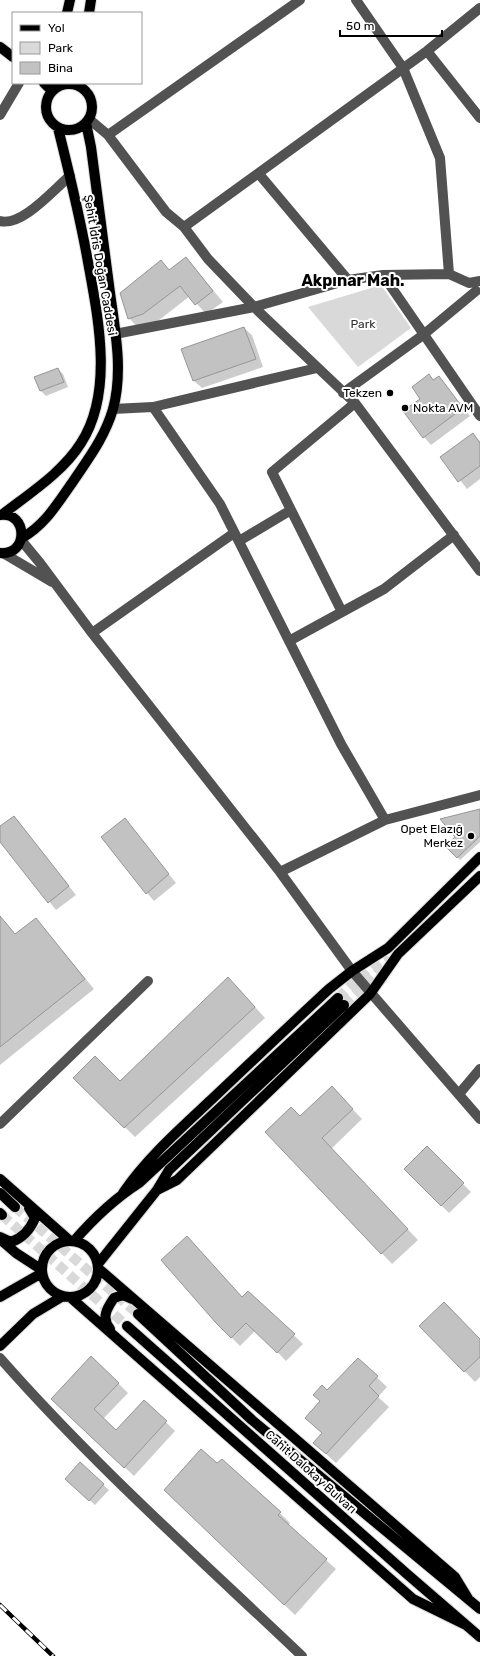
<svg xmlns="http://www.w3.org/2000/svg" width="480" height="1656" viewBox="0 0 480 1656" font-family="Rubik,sans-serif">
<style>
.green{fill:#d9d9d9}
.shadow{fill:#0003}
.building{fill:#c2c2c2;stroke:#969696}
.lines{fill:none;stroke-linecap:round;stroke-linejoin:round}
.major-tunnel{stroke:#d9d9d9;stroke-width:10;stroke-dasharray:10 5;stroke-linecap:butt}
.major-casing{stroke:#dbdbdb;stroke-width:12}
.minor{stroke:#525252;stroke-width:10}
.major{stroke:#000;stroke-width:10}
.rail-casing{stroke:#000;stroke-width:4.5}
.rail{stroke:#fff;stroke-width:3;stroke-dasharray:9;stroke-linecap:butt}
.poi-dot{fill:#000;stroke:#fff;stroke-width:1.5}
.labels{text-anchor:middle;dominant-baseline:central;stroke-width:4;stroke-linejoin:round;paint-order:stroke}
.street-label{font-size:12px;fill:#000;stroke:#fff}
.park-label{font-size:12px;fill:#303030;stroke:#fff}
.poi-label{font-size:12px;fill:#000;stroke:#fff;text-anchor:end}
.district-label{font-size:16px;font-weight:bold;fill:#000;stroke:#fff}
</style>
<rect width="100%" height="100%" fill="#fff"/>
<path class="green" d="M381 285 411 328 358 367 308 307Z"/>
<path class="shadow" d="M186 258 223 302 206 314 190 296 154 324 139 329 129 318 161 262 170 271Z
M244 328 252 335 263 367 202 388 194 381 183 349Z
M58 369 63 374 68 387 46 396 41 391 36 378Z
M429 376 434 380 439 377 470 416 431 445 424 437 421 399Z
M473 435 480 441V479L467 489 442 457Z
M480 810V842L460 860 447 846Z
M14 817 76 895 56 910 0 841V828Z
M125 819 176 883 154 901 147 893Z
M0 917 16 935 36 919 94 989 0 1065Z
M238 988 265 1018 135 1137 74 1078 120 1082Z
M342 1098 362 1119 331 1149 418 1240 392 1264 266 1132Z
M427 1148 471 1192 449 1213 405 1169Z
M187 1237 242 1298 272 1314 303 1344 286 1361 256 1330 240 1346 217 1323Z
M421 1326 480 1340V1377L475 1382Z
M358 1359 387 1387 378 1397 389 1407 336 1463 325 1453 321 1402 328 1392Z
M118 1383 128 1393 103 1419 116 1431 144 1401 175 1431 134 1476 61 1408Z
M80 1463 109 1490 95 1505 72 1484Z
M217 1465 280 1513 290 1523 288 1526 336 1569 295 1615 175 1500Z"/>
<path class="building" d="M186 257 213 291 195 305 180 286 143 314 128 319 120 293 161 260 169 270Z
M244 327 256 359 193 381 181 349Z
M58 368 64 382 40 391 34 377Z
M429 374 433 380 439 376 463 408 423 438 403 411 420 399 412 387Z
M473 433 480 443V466L458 482 440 457Z
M480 809V836L457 858 445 846 455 837 440 819Z
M14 816 69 886 48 903 0 842V826Z
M125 818 169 874 146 894 101 837Z
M0 916 15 934 36 918 85 979 0 1047Z
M228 977 255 1007 124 1128 73 1078 95 1056 120 1081Z
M332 1086 353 1109 322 1138 408 1229 381 1254 265 1132 291 1107 300 1116Z
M427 1146 464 1183 441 1206 404 1169Z
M187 1236 242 1297 248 1291 295 1334 277 1353 246 1323 231 1338 216 1323 161 1260Z
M444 1302 480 1339V1357L464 1372 419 1326Z
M91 1356 119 1383 94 1409 116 1430 144 1400 167 1421 124 1468 51 1399Z
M358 1358 378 1376 369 1386 379 1396 326 1454 313 1443 322 1433 305 1418 320 1401 313 1395 322 1385 327 1390Z
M201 1449 217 1463 222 1459 281 1512 278 1515 327 1559 284 1605 164 1490Z
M80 1462 104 1484 89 1501 65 1479Z"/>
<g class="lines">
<path class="major-tunnel" d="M338 998 384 953
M344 1005 391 959
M15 1207 138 1314
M2 1215 127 1326"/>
<defs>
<path id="major" d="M67 13 70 0
M89 13 91 0
M0 47 13 57
M44 83 52 91
M46 107a23 23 0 1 1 46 0a23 23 0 1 1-46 0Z
M3 514C30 493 63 472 81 443 114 392 98 317 88 262 80 217 69 172 58 128
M0 515C28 511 29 556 0 553
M22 538C45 525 57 504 72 483 88 459 105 437 113 409 124 369 114 325 109 285 103 239 97 193 91 147L86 123
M0 1179 69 1240
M157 1190 177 1180 370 994 398 954 480 876
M0 1193 15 1207
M123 1193C147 1158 180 1129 211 1100 250 1063 289 1026 329 989L352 971 388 948 480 857
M0 1213 2 1215
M0 1237 11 1242C23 1238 30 1230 35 1218L29 1208
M1 1240 16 1253 42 1270
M42 1269a28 28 0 1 1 56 0a28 28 0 1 1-56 0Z
M74 1241C94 1218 114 1199 139 1183L338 998
M98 1264 157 1190 169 1170 344 1005
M99 1269 455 1577 469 1600
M0 1297 42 1273
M70 1297 413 1599 466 1625
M138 1314 252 1420 480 1609
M127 1326 407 1574 480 1637
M110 1329C101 1318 107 1308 114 1298L123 1295 132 1299
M0 1346 33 1314 63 1296"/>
</defs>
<use href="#major" class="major-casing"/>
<path class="minor" d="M356 0 403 68 440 158 449 274
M427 51 480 118
M0 115 19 83
M89 119 108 135 166 212 184 227 208 259 254 307 355 403 480 571
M108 135 300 0
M259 174 348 280
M0 221C22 227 54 189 70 176
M184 227 427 51 480 8
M383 275 480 416
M115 334 254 307 348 280 383 275 449 274 469 283 480 281
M343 393 423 335 476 291
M153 407 220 504 341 744 385 820 480 795
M113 409 153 407 317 368
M21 540 40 563 92 633 280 872 352 971 480 1119
M239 541 291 510
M3 553 52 582
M342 612 272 472 355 403
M92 633 234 533
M289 641 384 589 454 535
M280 872 385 820
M459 1094 480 1069
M0 1124 148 981
M0 1358C93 1464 200 1559 302 1656"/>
<use href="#major" class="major"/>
<defs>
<path id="rail" d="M0 1605 53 1656"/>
</defs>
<use href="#rail" class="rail-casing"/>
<use href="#rail" class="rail"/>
</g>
<g class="poi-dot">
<circle cx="390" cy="393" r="4"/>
<circle cx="405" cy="408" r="4"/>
<circle cx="471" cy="836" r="4"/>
</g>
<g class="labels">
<g class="street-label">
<text transform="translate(100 265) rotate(80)">Şehit İdris Doğan Caddesi</text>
<text transform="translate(311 1472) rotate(42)">Cahit Dalokay Bulvarı</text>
</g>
<g class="park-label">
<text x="363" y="324">Park</text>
</g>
<g class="poi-label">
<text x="382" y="393">Tekzen</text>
<text x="413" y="408" text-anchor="start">Nokta AVM</text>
<text x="463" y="829">Opet Elazığ<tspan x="463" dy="14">Merkez</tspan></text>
</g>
<g class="district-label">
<text x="353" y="280">Akpınar Mah.</text>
</g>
</g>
<rect x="12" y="12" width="130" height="72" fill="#ffffff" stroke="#999999"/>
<rect x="20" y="25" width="20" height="6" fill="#000000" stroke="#999999"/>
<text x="48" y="32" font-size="12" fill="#000000">Yol</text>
<rect x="20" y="42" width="20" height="12" fill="#d9d9d9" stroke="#999999"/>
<text x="48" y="52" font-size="12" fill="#000000">Park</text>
<rect x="20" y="62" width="20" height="12" fill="#c2c2c2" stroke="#999999"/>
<text x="48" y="72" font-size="12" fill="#000000">Bina</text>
<path d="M340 30v6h102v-6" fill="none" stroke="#000000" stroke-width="2"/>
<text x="346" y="30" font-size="12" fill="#000000" stroke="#ffffff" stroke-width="3" paint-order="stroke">50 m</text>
</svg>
